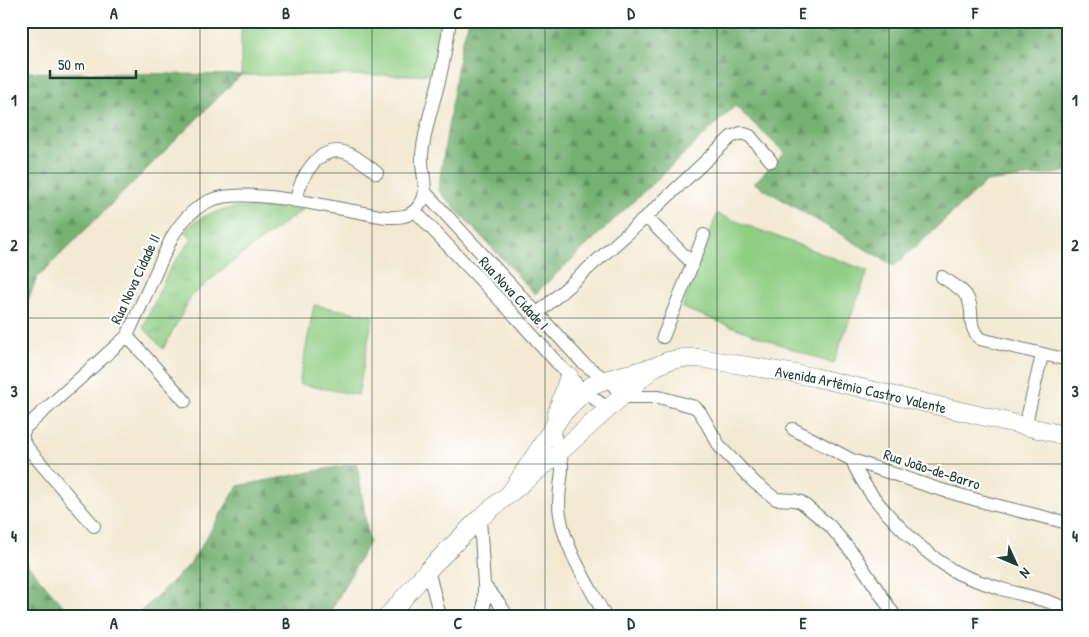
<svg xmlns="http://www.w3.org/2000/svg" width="1089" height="637" viewBox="0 0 1089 637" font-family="'Patrick Hand',sans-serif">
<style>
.green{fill:#90ce84;stroke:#58865c}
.forest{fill:url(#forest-firs);stroke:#4a7753}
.park{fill:url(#park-tufts);stroke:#58865c}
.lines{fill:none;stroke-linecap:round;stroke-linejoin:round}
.street-casing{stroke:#69796b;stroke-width:14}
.secondary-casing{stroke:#69796b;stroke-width:19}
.street{stroke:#fff;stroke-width:12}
.secondary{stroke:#fff;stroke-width:18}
.grid{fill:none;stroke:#1f3d34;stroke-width:1;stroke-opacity:0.55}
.labels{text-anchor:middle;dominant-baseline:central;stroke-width:4.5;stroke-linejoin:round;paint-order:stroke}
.street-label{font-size:15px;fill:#1f3d34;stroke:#fff}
.neatline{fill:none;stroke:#1f3d34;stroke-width:2}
.grid-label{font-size:16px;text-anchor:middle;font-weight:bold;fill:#1f3d34}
</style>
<defs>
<pattern id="forest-firs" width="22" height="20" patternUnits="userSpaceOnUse" patternTransform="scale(1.25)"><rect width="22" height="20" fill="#74b172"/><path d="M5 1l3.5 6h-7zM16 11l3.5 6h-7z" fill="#5f915e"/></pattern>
<pattern id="park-tufts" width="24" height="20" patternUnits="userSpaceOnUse" patternTransform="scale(1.25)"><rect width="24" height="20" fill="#90ce84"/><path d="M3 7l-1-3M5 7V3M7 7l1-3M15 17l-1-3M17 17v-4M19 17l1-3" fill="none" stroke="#75a86d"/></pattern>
</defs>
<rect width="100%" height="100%" fill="#fff"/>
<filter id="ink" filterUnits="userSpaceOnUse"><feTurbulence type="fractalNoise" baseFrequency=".02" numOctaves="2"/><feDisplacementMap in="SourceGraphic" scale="10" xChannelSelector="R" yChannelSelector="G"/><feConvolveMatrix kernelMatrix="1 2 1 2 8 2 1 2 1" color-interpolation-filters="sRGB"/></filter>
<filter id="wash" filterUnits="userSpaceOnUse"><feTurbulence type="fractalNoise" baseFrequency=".0096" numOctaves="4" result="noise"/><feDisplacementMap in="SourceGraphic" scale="20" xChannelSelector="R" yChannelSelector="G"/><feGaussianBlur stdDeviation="1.12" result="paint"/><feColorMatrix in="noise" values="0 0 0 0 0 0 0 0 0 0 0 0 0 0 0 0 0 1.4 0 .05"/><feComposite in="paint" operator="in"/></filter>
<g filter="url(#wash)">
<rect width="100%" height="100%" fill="#f3e9d2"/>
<path class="green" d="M241 21H445L438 72 419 75H241Z
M717 214 868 271 833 364 682 308Z
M314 305 373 316 358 395 299 384Z"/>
<path class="forest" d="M469 21H1068V172L986 182 894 266 754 183 785 153 735 106 535 294 438 190 461 45Z
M21 72 241 75 37 278 21 317Z
M357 463 369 542 328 616H136L190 564 238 486Z
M21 557 72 616H21Z"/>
<path class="park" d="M233 208 304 209 245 252 192 295 163 349 143 327 170 268 192 239 184 232C198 216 213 212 233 208Z"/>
</g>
<g filter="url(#ink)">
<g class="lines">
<defs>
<path id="street" d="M425 192 583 363 614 386 621 397H659L695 407 700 412 720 447 755 483 776 499 794 500 801 502 830 526 855 556 895 616
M296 201C300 178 318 143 347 153 358 157 368 166 377 173
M415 211 515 316 569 376 584 391 607 408
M646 217 693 264
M942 277C950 283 962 288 967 297 976 311 965 323 980 339L1068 360
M537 314 646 217 731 137 741 133 750 136 771 161
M127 336 185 401
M663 337 704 235
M1025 427 1042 355
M552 428C557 442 562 455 562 469 561 485 557 498 560 515 565 549 589 585 605 616
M793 429 852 460 935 488 991 504 1068 523
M852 460C866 498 917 548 952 570 967 579 985 583 1002 589 1020 595 1053 600 1068 610
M480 518 484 585V616
M94 526 26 446C22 438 21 435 26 427L127 336 172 237C181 222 192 209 209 201 240 186 324 206 359 212 373 215 389 219 404 216 411 215 417 209 421 203 430 190 420 169 422 155 424 130 433 105 439 81 444 61 447 41 450 21
M428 570 440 616
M484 585 499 603 507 616"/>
<g id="secondary">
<path d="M556 416 569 376"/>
<path id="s1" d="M511 492 562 414 590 386 605 380 654 367 668 361 683 358H699L814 377 1068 436"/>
<path d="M388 616 428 570 480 518 560 452 652 369"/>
</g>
</defs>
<use href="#street" class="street-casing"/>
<use href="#secondary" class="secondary-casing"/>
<use href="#street" class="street"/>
<use href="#secondary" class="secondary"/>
</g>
</g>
<path class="grid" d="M200 21V616M372 21V616M545 21V616M717 21V616M889 21V616M21 173H1068M21 318H1068M21 464H1068"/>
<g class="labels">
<g class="street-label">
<text transform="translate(135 279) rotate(-65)">Rua Nova Cidade II</text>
<text transform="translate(514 293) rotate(47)">Rua Nova Cidade I</text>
<text stroke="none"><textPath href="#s1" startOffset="411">Avenida Artêmio Castro Valente</textPath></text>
<text transform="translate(932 469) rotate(18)">Rua João-de-Barro</text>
</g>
</g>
<rect width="1089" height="637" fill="none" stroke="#fff" stroke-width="55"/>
<g transform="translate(1016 564) rotate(134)" stroke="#ffffff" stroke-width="4" paint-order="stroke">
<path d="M0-4L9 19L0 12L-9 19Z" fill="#1f3d34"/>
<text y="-8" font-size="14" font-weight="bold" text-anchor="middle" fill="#1f3d34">N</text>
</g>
<path d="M50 70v8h86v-8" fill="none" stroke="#1f3d34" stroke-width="2.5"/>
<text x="58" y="70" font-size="15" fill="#1f3d34" stroke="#ffffff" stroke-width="4" paint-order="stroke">50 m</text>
<rect x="28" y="28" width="1034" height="582" class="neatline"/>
<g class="grid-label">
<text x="114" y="19">A</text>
<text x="286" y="19">B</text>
<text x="458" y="19">C</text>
<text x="631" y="19">D</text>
<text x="803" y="19">E</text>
<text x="975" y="19">F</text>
<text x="14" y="106">1</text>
<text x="1075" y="106">1</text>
<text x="14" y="251">2</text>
<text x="1075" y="251">2</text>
<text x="14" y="397">3</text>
<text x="1075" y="397">3</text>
<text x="14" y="542">4</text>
<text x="1075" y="542">4</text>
<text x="114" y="629">A</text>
<text x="286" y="629">B</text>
<text x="458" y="629">C</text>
<text x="631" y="629">D</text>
<text x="803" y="629">E</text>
<text x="975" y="629">F</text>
</g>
</svg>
